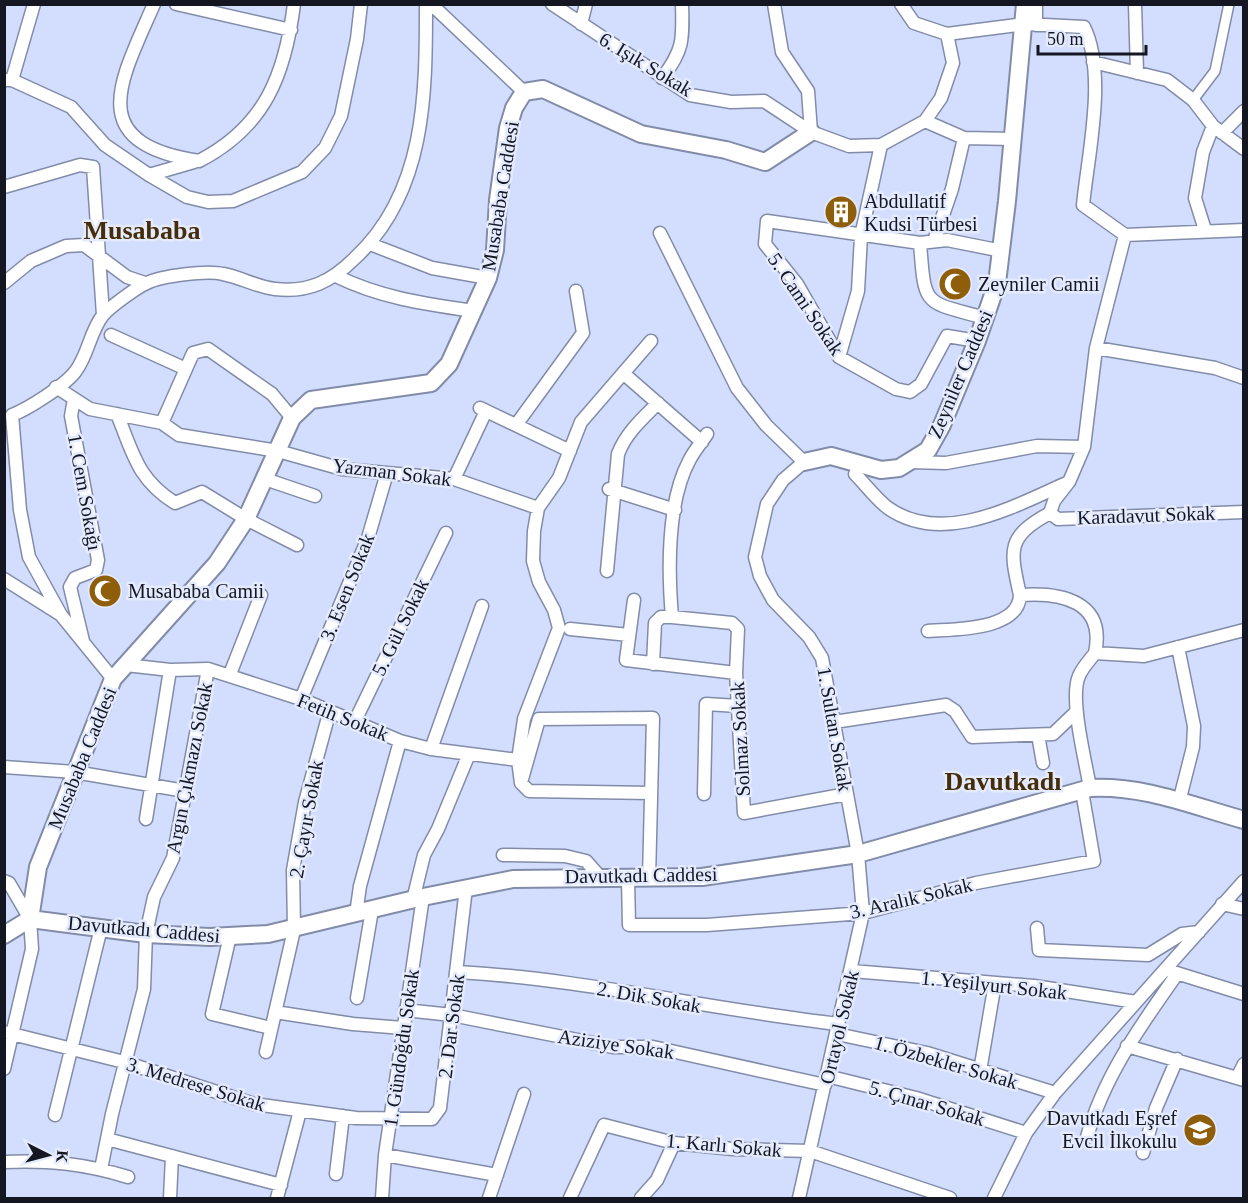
<svg xmlns="http://www.w3.org/2000/svg" width="1248" height="1203" viewBox="0 0 1248 1203" font-family="'Times New Roman',serif">
<style>
.lines{fill:none;stroke-linecap:round;stroke-linejoin:round}
.pedestrian-casing{stroke:#828ca9;stroke-width:12}
.minor-casing{stroke:#828ca9;stroke-width:15}
.secondary-casing{stroke:#828ca9;stroke-width:20}
.pedestrian{stroke:#fff;stroke-width:9}
.minor{stroke:#fff;stroke-width:12}
.secondary{stroke:#fff;stroke-width:16}
.labels{text-anchor:middle;dominant-baseline:central;stroke-width:5;stroke-linejoin:round;paint-order:stroke}
.street-label{font-size:20px;fill:#141722;stroke:#e4ebfe}
.poi-label{font-size:20px;fill:#141722;stroke:#e4ebfe;text-anchor:start}
.district-label{font-size:26px;font-weight:bold;fill:#452d09;stroke:#e4ebfe}
</style>
<rect width="100%" height="100%" fill="#d3ddfd"/>
<g class="lines">
<defs>
<path id="pedestrian" d="M1193 100 1215 71 1229 4"/>
<path id="minor" d="M154 4C120 82 83 143 199 161 265 127 285 75 294 4
M176 4 291 30
M431 4 524 92
M552 4 690 95 731 102 764 101 811 132 849 146 881 145
M774 4 782 52 808 91 811 132
M1135 4 1137 73
M581 24 586 4
M1036 25V4
M947 34 1025 24 1084 27C1107 74 1088 154 1083 205L1125 235 1244 230
M1093 62 1167 80 1193 100 1213 126 1244 149
M662 78C684 50 683 39 682 4
M4 80H12L71 107 105 145 149 175 187 197 208 202 233 201 302 172 325 148 341 116 357 39 361 4
M12 80 34 4
M925 121 964 138 1013 139
M1222 133 1244 111
M149 175 194 162
M4 187 80 165 93 167 103 315
M1205 230 1195 198 1203 152 1213 126
M660 233 737 388 766 425 804 462 783 480 767 504 755 557 760 576 773 600 809 637 822 658 858 854 863 913 799 1198
M934 241 952 189 964 138
M920 243C925 308 923 301 985 318
M370 244 432 268 488 278
M336 276C381 298 425 304 474 311
M4 283 31 261 66 246 84 245 127 277 145 283
M111 335 186 369
M651 341 581 422 559 478 538 508 534 531 533 561 539 582 554 610 559 628 524 719 518 760 521 783 529 791 651 793
M977 341 947 336 921 384 910 392 896 389 839 357 797 284 765 244 767 221 920 243 947 240 1002 251
M1096 348 1215 368 1244 378
M839 357 858 291 861 236 881 145 925 121 941 98 953 63 947 34 914 23 901 4
M623 373 702 442
M56 387 90 409 162 423 179 435 278 451 342 469 454 479 538 508
M74 399 71 416 98 560 96 570 75 578 70 587 83 641
M480 408 570 451
M117 414C133 453 137 479 175 503L202 492 246 519 297 545
M12 415C28 409 64 386 75 372 88 356 90 331 103 315 110 307 137 287 147 283 161 276 207 270 223 274 240 277 257 287 275 289 309 293 332 281 355 258 426 192 426 94 426 4
M12 415 20 510 29 557 61 615
M162 423 193 353 208 349 272 394 292 418
M516 425 583 333 576 291
M910 462 946 463 1037 446 1084 447
M855 474C866 485 876 499 888 508 944 547 1016 505 1069 482L1084 447 1096 348 1125 235
M265 479 315 496
M454 479 486 411
M1068 483 1054 501 1050 513 1058 519 1244 512
M609 489 675 510
M1050 513C1006 537 1010 550 1020 595 1061 592 1106 601 1095 653
M607 571 618 454C626 433 642 419 658 403
M4 579 61 615 113 679
M634 600 626 660 736 673
M672 617 732 623 738 629 736 673 744 813 847 794
M570 629 629 635
M928 631C953 629 1019 631 1020 595
M1178 647 1194 726 1193 747 1179 802
M653 664 655 623 661 617H672C668 571 667 502 689 461 694 451 701 443 707 434
M126 665 170 670 208 669 301 699 400 741 431 749 518 760
M230 674 261 595
M301 699 368 538 387 473
M355 721 446 533
M834 722 946 705 955 711 972 737 1053 734 1076 712
M1038 735 1043 763
M431 749 482 606
M4 767 75 772 185 791
M522 779 539 719 653 718 649 879
M1090 788C1086 763 1069 698 1079 676 1082 668 1090 660 1095 653L1144 656 1244 630
M704 794 706 704 738 706
M146 819 170 670
M503 855 565 856 586 861 601 878
M628 879 629 925H707L863 913 976 883 1094 861 1082 791
M4 881 9 883 30 919 32 949 4 1069
M413 900 424 855 438 829 469 754
M1222 904 1244 909
M356 914 360 886 400 741
M1037 928 1039 950 1148 955 1182 934 1199 932
M230 936 212 1014 271 1028
M852 971 1034 986 1136 1002
M1170 971 1244 994
M458 972C586 979 712 1010 839 1024
M357 998 372 910
M405 1010 452 1015 613 1047H653L825 1085
M275 1012 353 1024 403 1028
M4 1032 124 1062 254 1104 356 1118 432 1119 440 1108 466 888
M837 1034 927 1053 1055 1093
M1127 1046 1244 1080
M266 1052 294 930 293 870 305 802 330 710
M980 1071 995 983
M827 1076 916 1098 1026 1133
M1237 1078 1244 1064
M55 1115 101 928
M1087 1137C1104 1076 1141 1025 1177 974
M107 1139 281 1185
M1143 1153 1156 1108 1177 1059
M385 1155 497 1175
M4 1162C49 1160 86 1164 128 1177
M101 1169 112 1114 144 989 146 934 154 897 173 858 208 669
M336 1174 343 1116
M170 1198 172 1156
M277 1198 300 1111
M382 1198 385 1155 423 897
M489 1198 524 1094
M570 1198 604 1125 674 1143 733 1149 810 1151 950 1198
M641 1198 657 1180 674 1143
M994 1198 1026 1133 1055 1093 1244 881"/>
<path id="secondary" d="M804 462 831 456 881 470 899 468 928 450 942 425 977 341 997 283 1007 201 1025 4
M30 919 146 934 210 937 268 934 423 897 513 879 702 877 858 854 1090 788C1143 785 1193 806 1244 820
M4 935 30 919 38 867 113 679 217 563 246 519 292 418 311 400 431 383 449 364 488 278 495 250 498 200 508 128 514 108 524 92 543 89 641 134 726 150 765 162 811 132"/>
</defs>
<use href="#pedestrian" class="pedestrian-casing"/>
<use href="#minor" class="minor-casing"/>
<use href="#secondary" class="secondary-casing"/>
<use href="#pedestrian" class="pedestrian"/>
<use href="#minor" class="minor"/>
<use href="#secondary" class="secondary"/>
</g>
<defs>
<symbol id="building-disc" viewBox="-11 -11 22 22"><circle r="9.5" fill="#8f5e0a" stroke="#e4ebfe"/><path d="M-4-6H4V6H1V3H-1V6H-4ZM-2.5-4.3h1.7v1.8h-1.7ZM.8-4.3h1.7v1.8H.8ZM-2.5-1h1.7V.8h-1.7ZM.8-1h1.7V.8H.8Z" fill="#fff"/></symbol>
<symbol id="mosque-disc" viewBox="-11 -11 22 22"><circle r="9.5" fill="#8f5e0a" stroke="#e4ebfe"/><path d="M3.5-4.9A6 6 0 1 0 3.5 4.9A5 5 0 1 1 3.5-4.9Z" fill="#fff"/></symbol>
<symbol id="school-disc" viewBox="-11 -11 22 22"><circle r="9.5" fill="#8f5e0a" stroke="#e4ebfe"/><path d="M0-5L7-2L0 1L-7-2ZM-4 1L0 2.5L4 1V4Q0 6-4 4Z" fill="#fff"/></symbol>
</defs>
<g fill-rule="evenodd">
<use href="#building-disc" x="822" y="193" width="38" height="38"/>
<use href="#mosque-disc" x="936" y="265" width="38" height="38"/>
<use href="#mosque-disc" x="86" y="572" width="38" height="38"/>
<use href="#school-disc" x="1181" y="1111" width="38" height="38"/>
</g>
<g class="labels">
<g class="street-label">
<text transform="translate(646 64) rotate(31)">6. Işık Sokak</text>
<text transform="translate(500 196) rotate(-81)">Musababa Caddesi</text>
<text transform="translate(806 304) rotate(56)">5. Cami Sokak</text>
<text transform="translate(960 374) rotate(-67)">Zeyniler Caddesi</text>
<text transform="translate(392 472) rotate(7)">Yazman Sokak</text>
<text transform="translate(85 492) rotate(80)">1. Cem Sokağı</text>
<text transform="translate(1146 515) rotate(-2)">Karadavut Sokak</text>
<text transform="translate(347 587) rotate(-68)">3. Esen Sokak</text>
<text transform="translate(400 627) rotate(-64)">5. Gül Sokak</text>
<text transform="translate(343 717) rotate(22)">Fetih Sokak</text>
<text transform="translate(835 729) rotate(80)">1. Sultan Sokak</text>
<text transform="translate(740 739) rotate(-93)">Solmaz Sokak</text>
<text transform="translate(82 758) rotate(-68)">Musababa Caddesi</text>
<text transform="translate(189 768) rotate(-79)">Argın Çıkmazı Sokak</text>
<text transform="translate(306 819) rotate(-80)">2. Çayır Sokak</text>
<text transform="translate(641 875) rotate(-1)">Davutkadı Caddesi</text>
<text transform="translate(911 898) rotate(-13)">3. Aralık Sokak</text>
<text transform="translate(144 929) rotate(5)">Davutkadı Caddesi</text>
<text transform="translate(994 985) rotate(6)">1. Yeşilyurt Sokak</text>
<text transform="translate(649 997) rotate(10)">2. Dik Sokak</text>
<text transform="translate(451 1026) rotate(-83)">2. Dar Sokak</text>
<text transform="translate(839 1027) rotate(-77)">Ortayol Sokak</text>
<text transform="translate(616 1044) rotate(8)">Aziziye Sokak</text>
<text transform="translate(401 1048) rotate(-82)">1. Gündoğdu Sokak</text>
<text transform="translate(946 1062) rotate(16)">1. Özbekler Sokak</text>
<text transform="translate(196 1084) rotate(17)">3. Medrese Sokak</text>
<text transform="translate(927 1103) rotate(16)">5. Çınar Sokak</text>
<text transform="translate(724 1145) rotate(5)">1. Karlı Sokak</text>
</g>
<g class="poi-label">
<text x="864" y="201">Abdullatif<tspan x="864" dy="23">Kudsi Türbesi</tspan></text>
<text x="978" y="284">Zeyniler Camii</text>
<text x="128" y="591">Musababa Camii</text>
<text x="1177" y="1118" text-anchor="end">Davutkadı Eşref<tspan x="1177" dy="23">Evcil İlkokulu</tspan></text>
</g>
<g class="district-label">
<text x="142" y="230">Musababa</text>
<text x="1003" y="781">Davutkadı</text>
</g>
</g>
<rect width="1248" height="1203" fill="none" stroke="#141722" stroke-width="12"/>
<g transform="translate(48 1155) rotate(96)" stroke="#e4ebfe" stroke-width="4.5" paint-order="stroke">
<path d="M0-4.5L10 22L0 15L-10 22Z" fill="#141722"/>
<text y="-9" font-size="16" font-weight="bold" text-anchor="middle" fill="#141722">K</text>
</g>
<path d="M1038 45v9h108v-9" fill="none" stroke="#141722" stroke-width="3"/>
<text x="1047" y="45" font-size="18" fill="#141722" stroke="#e4ebfe" stroke-width="4.5" paint-order="stroke">50 m</text>
</svg>
